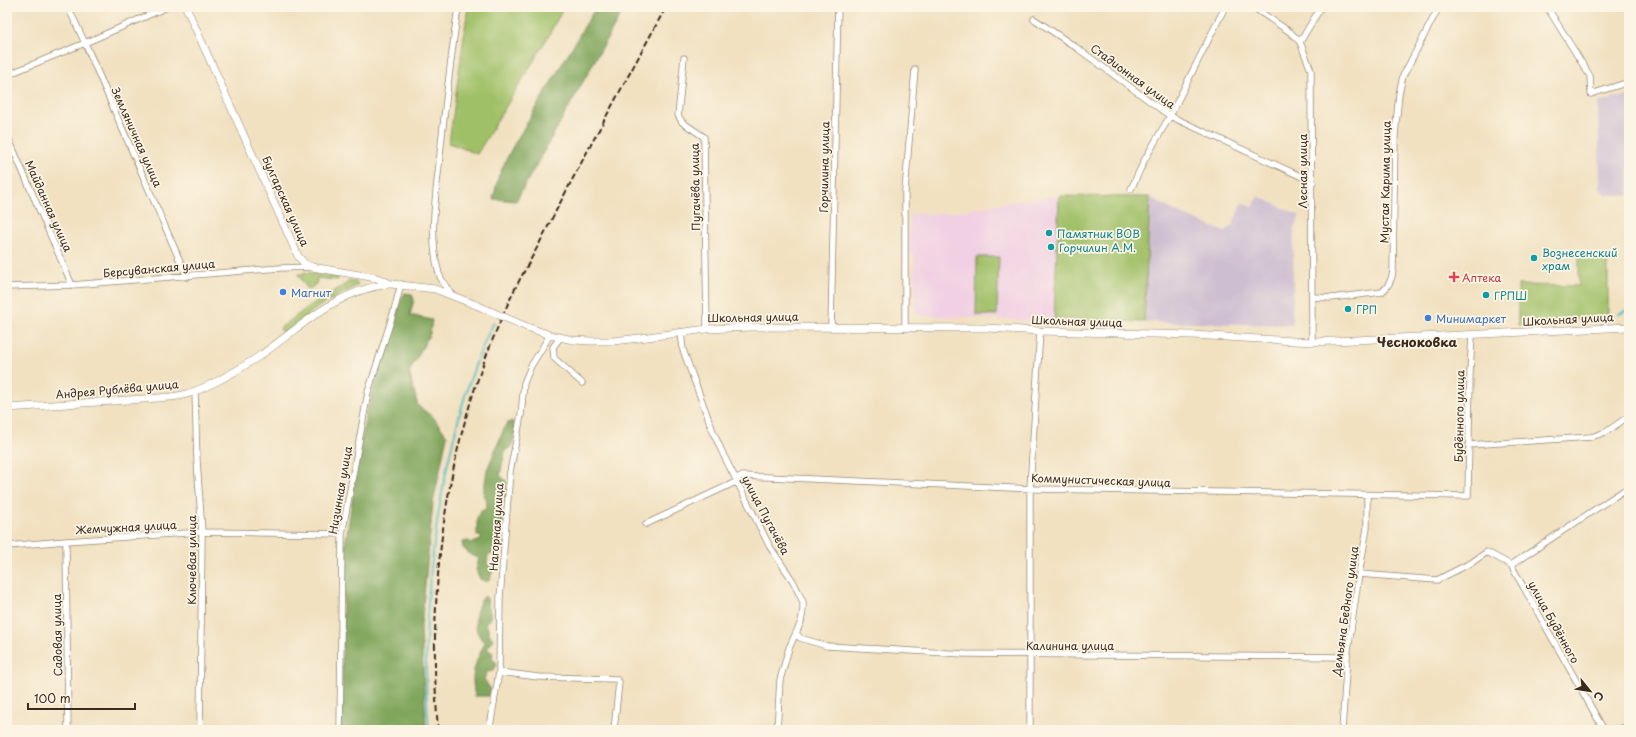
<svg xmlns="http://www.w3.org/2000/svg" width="1636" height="737" viewBox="0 0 1636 737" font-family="'Playpen Sans',sans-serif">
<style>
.built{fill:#f1d0e3}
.industrial{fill:#cebed1}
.green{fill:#a0c068;stroke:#6e7543}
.forest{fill:#80a65c;stroke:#5e683d}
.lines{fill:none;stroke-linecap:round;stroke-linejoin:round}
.stream{stroke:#50bec7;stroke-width:2}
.minor-casing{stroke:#968670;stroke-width:7}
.tertiary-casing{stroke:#968670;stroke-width:8}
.minor{stroke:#fff;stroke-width:5.5}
.tertiary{stroke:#fff;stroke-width:7}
.rail{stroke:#3b2a1e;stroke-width:2;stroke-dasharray:6 3;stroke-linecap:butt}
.tertiary-bridge-casing{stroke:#968670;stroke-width:8;stroke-linecap:butt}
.tertiary-bridge{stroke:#fff;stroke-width:7}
.culture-dot{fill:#0f9aa8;stroke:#fcf5e5;stroke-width:1.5}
.health-dot{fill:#e0444e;stroke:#fcf5e5;stroke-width:1.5}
.shop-dot{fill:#3f7fe0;stroke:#fcf5e5;stroke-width:1.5}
.labels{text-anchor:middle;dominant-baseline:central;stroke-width:3.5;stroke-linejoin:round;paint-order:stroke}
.street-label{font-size:11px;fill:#3b2a1e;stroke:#fcf5e5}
.culture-label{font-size:11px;fill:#0d838f;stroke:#fcf5e5;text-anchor:start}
.health-label{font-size:11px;fill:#be3a42;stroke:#fcf5e5;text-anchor:start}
.shop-label{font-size:11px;fill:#366cbe;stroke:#fcf5e5;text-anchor:start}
.quarter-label{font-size:13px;font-weight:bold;fill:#3b2a1e;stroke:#fcf5e5}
</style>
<rect width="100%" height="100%" fill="#fcf5e5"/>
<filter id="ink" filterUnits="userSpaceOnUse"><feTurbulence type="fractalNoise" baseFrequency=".025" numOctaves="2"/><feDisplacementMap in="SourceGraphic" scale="8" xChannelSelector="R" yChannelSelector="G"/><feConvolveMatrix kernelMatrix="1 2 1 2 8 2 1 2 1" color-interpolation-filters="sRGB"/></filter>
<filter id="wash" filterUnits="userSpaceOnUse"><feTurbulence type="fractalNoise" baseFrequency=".012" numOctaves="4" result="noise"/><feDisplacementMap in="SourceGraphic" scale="16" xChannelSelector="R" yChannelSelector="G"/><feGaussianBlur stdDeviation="0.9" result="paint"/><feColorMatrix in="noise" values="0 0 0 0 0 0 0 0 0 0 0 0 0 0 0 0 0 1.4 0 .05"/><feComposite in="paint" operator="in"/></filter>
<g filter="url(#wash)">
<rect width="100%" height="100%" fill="#f1e1c1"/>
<path class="built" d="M1059 196 1054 319H1038V321L915 315 914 254H908L910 214 948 213 1027 199Z"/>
<path class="industrial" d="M1629 96V195H1606L1600 189 1598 102 1611 101V98Z
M1258 196 1300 216 1294 227 1292 325 1144 322 1150 197 1176 212 1225 232 1233 224 1242 202 1253 208Z"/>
<path class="green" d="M468 7H564L545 42 477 154 449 143Z
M1059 196 1150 197 1144 322 1054 319Z
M977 257H999L997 315H976Z
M1579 257H1608V319L1587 318 1561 319 1548 323 1518 325V285L1579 286Z
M304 272 337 277 339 279 336 280 317 278 316 284 308 290 298 274H304Z
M349 280 355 281 358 285 321 305 283 333 280 328 311 305 346 284Z"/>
<path class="forest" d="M596 7H625L516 201 493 199 499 175 512 148Z
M405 293 412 294 414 300 410 315 432 320 430 334 409 372 418 406 434 418 447 436 433 503 421 627 426 730H341L344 552 366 412 402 297Z
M512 421 515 429 512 446 505 451 500 475 507 482 506 497 498 511 503 520V526L496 532V545L493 554 488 555 487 564 493 569 490 579 486 582 480 579 476 570 479 558 471 555 463 548 462 542 468 541 472 543 481 540V536H477V518L480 512 486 509 487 500 483 496 487 470 506 424Z
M485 596 487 599 491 618 485 623C490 629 487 633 493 639L487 649 493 653 492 658 496 662 497 665 493 671 487 672 484 679 491 690 488 696H475C470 674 475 663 485 643 483 641 480 638 479 635 472 626 476 603 485 596Z"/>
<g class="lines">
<path class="stream" d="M1619 314 1629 310
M429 730C421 644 429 556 446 472 457 421 470 369 494 322"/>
</g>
</g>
<g filter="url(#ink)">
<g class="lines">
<defs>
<path id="minor" d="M68 7 85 43 187 277
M1253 7 1290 32 1300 42
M1547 7 1590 76 1591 94 1629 82
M1034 19 1077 48 1170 116 1313 182
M684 58 678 115 682 122 704 137 707 329
M7 75 85 43 167 7
M7 135 72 285
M1131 189 1145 159 1170 116 1225 7
M7 287 72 285 280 268 312 267
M452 295C447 288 442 282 439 274 429 239 435 201 439 165 444 112 451 59 458 7
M1312 297 1331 298 1382 292C1389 286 1392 280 1393 271L1395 135 1399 94 1403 76 1439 7
M831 327 838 7
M905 328V191L915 69
M681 332 683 350 714 434 724 456 770 547 793 581 803 602V610L801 622 789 648 780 680 777 730
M560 338 553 347 554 358 582 383
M1312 342 1311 70 1300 42 1321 7
M195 391 197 461 202 532 200 730
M1468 445 1591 437 1606 432 1629 416
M735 478 743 476 1036 489 1468 496 1470 373 1472 335
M646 524 738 481
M66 541 68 730
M7 546 66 541 202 532 342 534
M1511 565 1629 487
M1359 574 1437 580 1471 563 1487 552 1511 565 1604 730
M797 634 800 638 827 646 964 654 1347 657
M499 672 538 677 616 679 619 682 614 730
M490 727 499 672 500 598 510 472 521 415 524 383 531 366 550 335
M340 730 342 534 368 392 394 311 401 284
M1030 730V488L1040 331
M1342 730 1347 657 1359 574 1367 528V496
M1618 730 1629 725"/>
<path id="tertiary" d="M186 7 298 256 304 263 312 267 377 278 391 284 435 289 476 305
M527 327 550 335 573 340 591 341H613L640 338 707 329 752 327 987 328 1040 331 1192 335 1312 342 1629 327
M7 408 158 398C166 397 175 397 183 395 207 389 240 369 261 355 302 326 337 290 389 284"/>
</defs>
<use href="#minor" class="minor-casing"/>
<use href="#tertiary" class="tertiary-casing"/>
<use href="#minor" class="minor"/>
<use href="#tertiary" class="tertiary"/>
<path class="rail" d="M438 730C429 616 439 498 475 388 485 357 498 325 512 295 521 276 532 258 541 240 581 161 624 84 666 7"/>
<defs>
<path id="tertiary-bridge" d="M476 305 527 327"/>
</defs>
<use href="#tertiary-bridge" class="tertiary-bridge-casing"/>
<use href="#tertiary-bridge" class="tertiary-bridge"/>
</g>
</g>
<g class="culture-dot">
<circle cx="1049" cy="233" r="4"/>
<circle cx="1051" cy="247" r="4"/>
<circle cx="1534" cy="258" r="4"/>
<circle cx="1486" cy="295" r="4"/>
<circle cx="1348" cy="309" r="4"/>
</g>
<path class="health-dot" d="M1452 271h4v4h4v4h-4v4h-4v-4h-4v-4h4z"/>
<g class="shop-dot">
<circle cx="283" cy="292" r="4"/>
<circle cx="1428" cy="318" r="4"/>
</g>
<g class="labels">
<g class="street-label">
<text transform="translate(1133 76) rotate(36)">Стадионная улица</text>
<text transform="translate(137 137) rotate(66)">Земляничная улица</text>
<text transform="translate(824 167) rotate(-89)">Горчилина улица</text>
<text transform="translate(1302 171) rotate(-90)">Лесная улица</text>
<text transform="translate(1385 182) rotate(-89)">Мустая Карима улица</text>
<text transform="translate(695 187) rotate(-91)">Пугачёва улица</text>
<text transform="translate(286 201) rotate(66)">Булгарская улица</text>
<text transform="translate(49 206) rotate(66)">Майданная улица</text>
<text transform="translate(159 268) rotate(-5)">Берсуванская улица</text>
<text transform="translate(753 317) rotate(-1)">Школьная улица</text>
<text transform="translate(1568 319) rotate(-3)">Школьная улица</text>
<text transform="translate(1077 321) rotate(2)">Школьная улица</text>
<text transform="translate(117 389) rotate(-5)">Андрея Рублёва улица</text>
<text transform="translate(1459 416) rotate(-89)">Будённого улица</text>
<text transform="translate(1101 480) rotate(2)">Коммунистическая улица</text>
<text transform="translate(340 490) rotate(-80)">Низинная улица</text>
<text transform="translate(766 515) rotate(62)">улица Пугачёва</text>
<text transform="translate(126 527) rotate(-3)">Жемчужная улица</text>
<text transform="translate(496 527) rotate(-86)">Нагорная улица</text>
<text transform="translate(191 560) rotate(-90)">Ключевая улица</text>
<text transform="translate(1345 611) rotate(-82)">Демьяна Бедного улица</text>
<text transform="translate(1554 622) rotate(61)">улица Будённого</text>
<text transform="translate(57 635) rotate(-91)">Садовая улица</text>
<text x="1070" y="645">Калинина улица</text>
</g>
<g class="culture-label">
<text x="1057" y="233">Памятник ВОВ</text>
<text x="1059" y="247">Горчилин А.М.</text>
<text x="1542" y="252">Вознесенский<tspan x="1542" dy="13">храм</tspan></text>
<text x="1494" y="295">ГРПШ</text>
<text x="1356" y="309">ГРП</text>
</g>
<g class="health-label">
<text x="1462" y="277">Аптека</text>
</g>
<g class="shop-label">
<text x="291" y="292">Магнит</text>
<text x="1436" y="318">Минимаркет</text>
</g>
<g class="quarter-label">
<text x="1417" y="341">Чесноковка</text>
</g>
</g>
<rect width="1636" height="737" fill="none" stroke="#fcf5e5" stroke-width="24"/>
<g transform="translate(1590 691) rotate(120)" stroke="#fcf5e5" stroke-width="3" paint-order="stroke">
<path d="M0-3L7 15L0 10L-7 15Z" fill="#3b2a1e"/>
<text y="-6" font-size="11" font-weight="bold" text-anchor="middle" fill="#3b2a1e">С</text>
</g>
<path d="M28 703v6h107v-6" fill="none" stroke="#3b2a1e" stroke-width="2"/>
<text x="34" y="703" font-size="12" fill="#3b2a1e" stroke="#fcf5e5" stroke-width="3" paint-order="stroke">100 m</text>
</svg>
